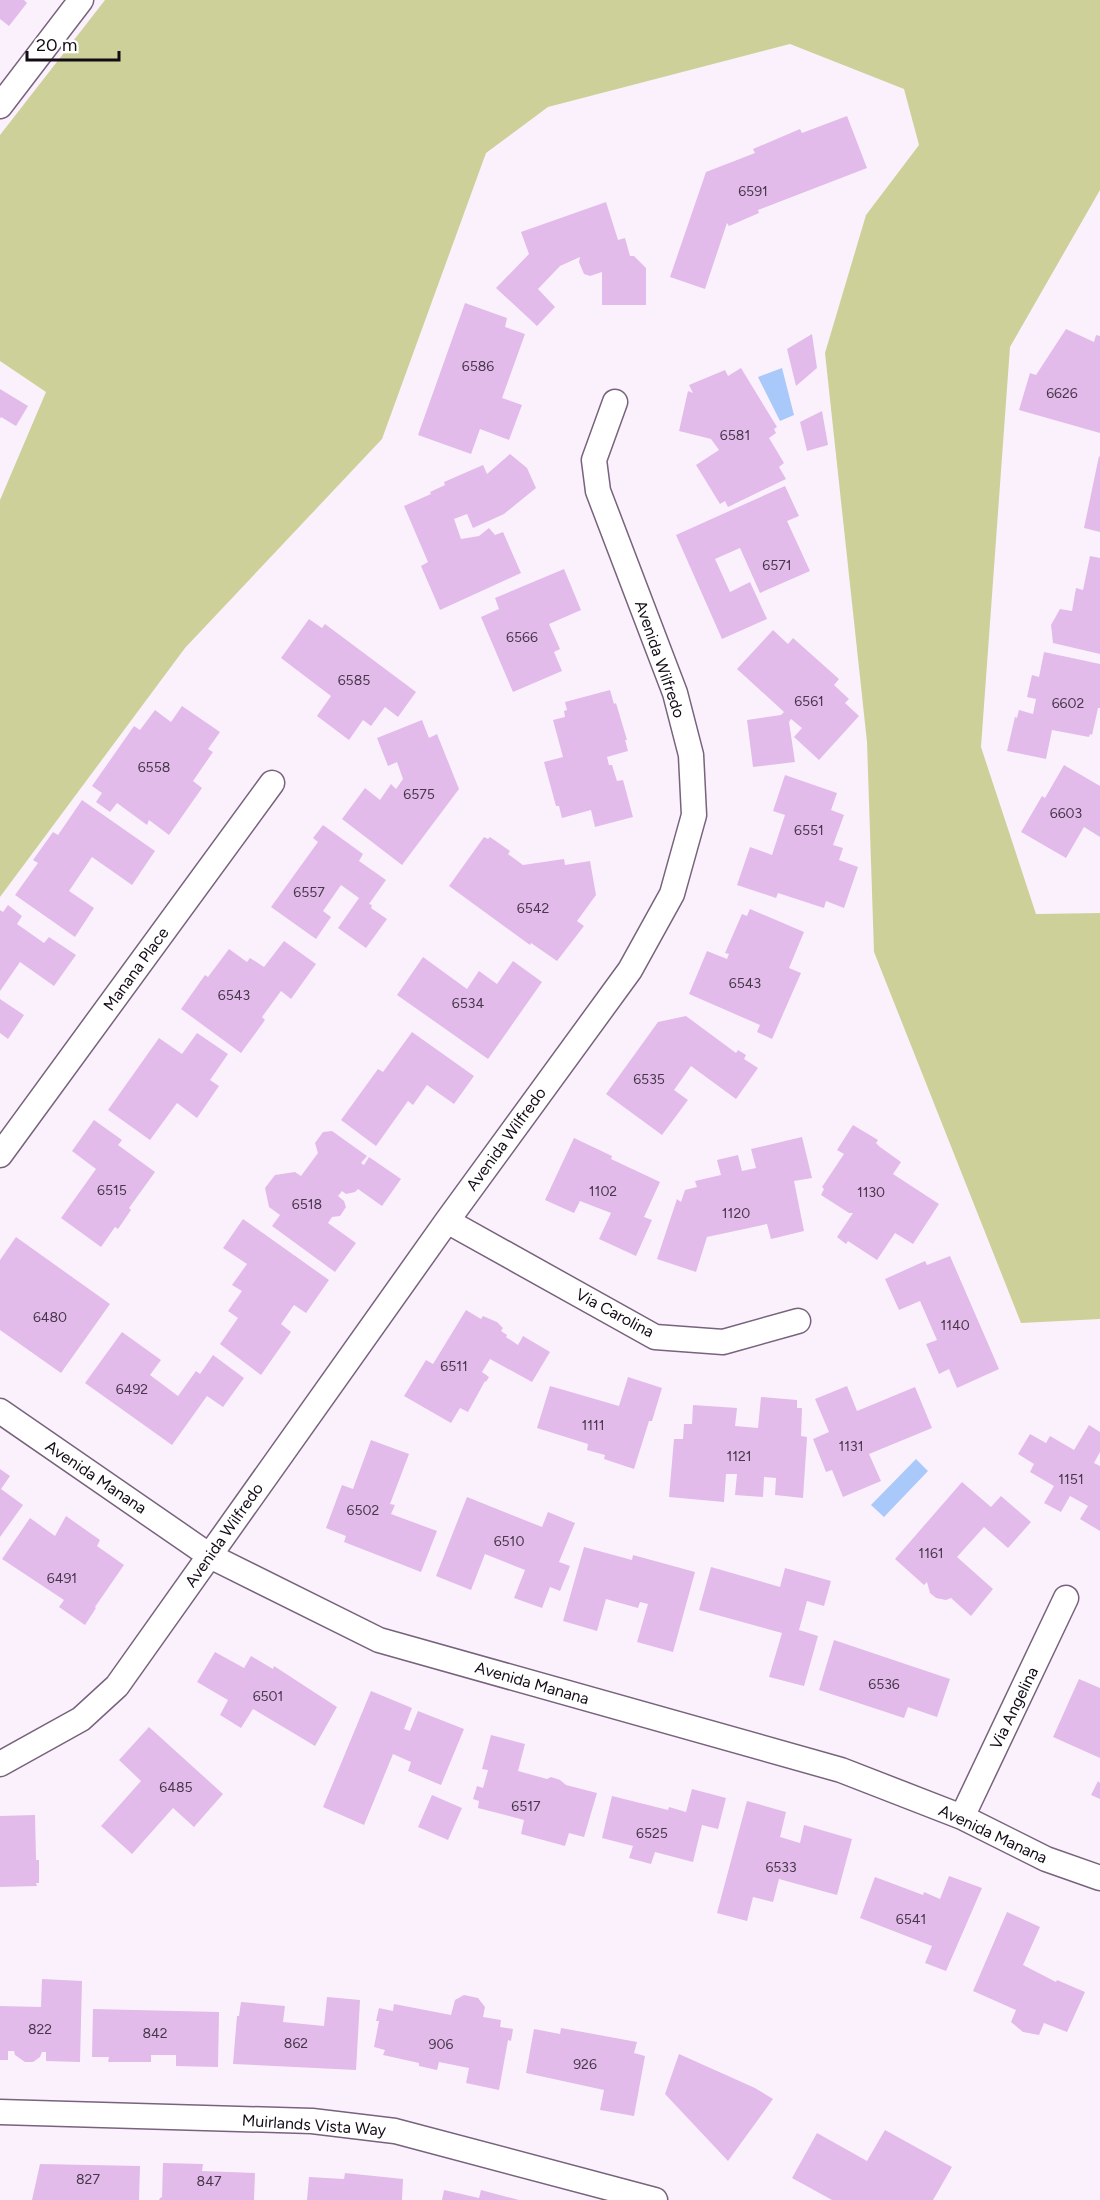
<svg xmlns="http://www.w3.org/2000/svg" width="1100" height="2200" viewBox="0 0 1100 2200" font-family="Figtree,sans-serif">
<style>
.green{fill:#cdd199}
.water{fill:#a8c9f9}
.building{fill:#e2bbea}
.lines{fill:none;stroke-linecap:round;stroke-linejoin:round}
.street-casing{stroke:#78627d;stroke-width:27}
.street{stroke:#fff;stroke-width:24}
.labels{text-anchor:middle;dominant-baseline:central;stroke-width:4.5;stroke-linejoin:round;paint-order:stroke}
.number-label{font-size:14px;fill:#47374a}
.street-label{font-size:16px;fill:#130b15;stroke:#fff}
</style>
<rect width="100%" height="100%" fill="#fbf1fd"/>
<path class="green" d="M105 0H1100V190L1010 347 981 747 1036 914 1100 913V1319L1021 1323 874 952 867 742 825 353 866 215 919 145 904 89 790 44 548 107 486 153 382 439 185 648 0 897V500L46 392 0 361V135Z"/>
<path class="water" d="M782 368 794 415 780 421 758 377Z
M916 1459 928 1471 884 1517 871 1505Z"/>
<path class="building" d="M0 0H24L27 3 9 26 0 19Z
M847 116 867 168 758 210 759 213 729 226 727 223 705 289 670 277 706 172 755 153 753 149 800 129 802 133Z
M606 202 618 240 625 238 630 256H634L646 268V305H602V272L590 276 584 274 579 262 580 257 560 266 538 289 555 307 537 326 496 288 529 254 521 232Z
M465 303 507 318 505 327 525 334 502 398 522 405 509 440 480 429 471 454 418 435Z
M1066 329 1094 342 1096 335 1100 336V433L1019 410 1030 373 1036 375Z
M812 334 817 368 796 386 787 349Z
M741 368 777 427 774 429 776 433 769 438 784 463 779 467 786 479 728 507 725 501 720 504 696 465 719 450 711 439 679 431 688 391 693 393 689 385 725 370 728 376Z
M0 389 28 406 16 426 1 417 0 419Z
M822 411 828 445 807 451 800 422Z
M510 454 527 468 536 488 504 514 473 528 467 514 454 519 461 539 479 536 489 528 495 535 503 532 521 573 440 610 421 566 428 562 404 506 431 494 430 492 445 485 444 482 483 465 487 474Z
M1099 456 1100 457V532L1084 528Z
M785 486 799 516 787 521 810 571 760 593 740 548 715 559 730 592 750 582 767 619 722 639 676 535Z
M1090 556 1100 558V654L1053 643 1051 625 1060 609 1072 611 1076 588 1083 590Z
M564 569 581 610 549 624 560 649 554 652 562 671 513 692 481 617 499 609 495 598Z
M309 619 322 628 325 624 416 692 398 717 385 707 371 726 363 720 349 740 317 716 331 696 281 658Z
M773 630 788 644 793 638 839 679 834 685 849 699 845 703 859 716 819 760 794 737 802 728 791 719 789 722 795 762 753 767 747 720 781 715 784 712 737 669Z
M1044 652 1100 664V708H1098L1092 735 1090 734 1089 737 1052 730 1046 759 1007 751 1015 717 1017 718 1019 710 1033 714 1036 699 1027 697 1032 675 1039 677Z
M610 690 614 704 616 703 627 740H625L628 751 607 757 609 765H612L617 781 623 780 633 817 595 827 591 810 562 818 559 806H556L544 762 563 757 553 720 565 717 564 711 567 710 565 702Z
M182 706 220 732 208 749 213 752 193 781 202 788 169 835 149 820 147 825 117 803 110 812 96 802 102 793 92 786 134 726 140 730 155 710 171 722Z
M422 720 429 738 437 734 459 789 402 865 342 819 365 788 380 800 391 784 396 789 403 779 397 762 388 766 377 738Z
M1064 765 1100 786V837L1084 827 1066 858 1021 832 1042 796 1045 798Z
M785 775 837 793 831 810 844 815 833 845 843 848 839 860 858 867 844 908 826 901 824 908 778 893 776 898 737 885 750 847 772 855 785 815 773 811Z
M82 800 155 851 132 885 92 857 69 891 94 908 75 937 15 895 38 863 33 860 53 832 58 835Z
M323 825 363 854 359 861 386 880 369 904 372 905 371 908 387 919 366 948 338 928 359 898 341 885 323 911 331 917 316 939 271 907 318 842 313 838Z
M484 837 488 839 490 837 510 851 508 854 523 865 564 859 565 865 590 861 596 895 577 921 584 926 557 961 531 943 530 945 449 886Z
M8 905 22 916 17 924 44 943 49 937 76 955 54 986 20 962 0 991V910L3 912Z
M750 909 804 932 789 968 801 973 772 1039 757 1032 760 1025 689 994 707 951 727 959 729 954 725 953 742 914 747 916Z
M284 941 316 964 291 999 281 991 262 1017 265 1020 241 1053 181 1009 205 975 208 977 229 949 247 962 250 958 264 967Z
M423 957 467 989 479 971 497 984 513 961 542 982 488 1059 397 995Z
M0 999 24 1015 8 1039 0 1033Z
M686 1016 736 1053 738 1050 746 1055 744 1059 758 1068 736 1099 691 1066 674 1090 688 1100 662 1135 606 1094 658 1022Z
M412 1032 474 1076 454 1104 427 1085 413 1105 408 1101 376 1146 341 1120 378 1069 383 1072Z
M197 1033 228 1054 210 1080 219 1086 197 1118 177 1103 150 1140 108 1110 159 1038 182 1054Z
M94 1120 122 1140 118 1145 155 1172 129 1208 131 1210 118 1229 115 1227 101 1247 61 1218 96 1169 72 1151Z
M853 1125 878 1140 876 1143 880 1147 901 1162 893 1174 939 1204 913 1244 895 1233 877 1260 848 1241 846 1244 837 1237 853 1213H849L821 1195 824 1189 822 1187 844 1154 837 1150Z
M332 1131 367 1156 361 1163 364 1165 369 1157 401 1179 382 1206 358 1189 355 1192 346 1194 342 1191 338 1196 344 1201 346 1207 340 1216 332 1217 328 1223 356 1243 335 1272 272 1226 280 1215 269 1207 265 1188 275 1175 295 1172 301 1176 318 1153 315 1143 323 1132Z
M802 1137 812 1178 794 1181 804 1231 771 1239 767 1224 707 1237 696 1272 657 1259 677 1199 681 1202 685 1190 697 1187 695 1181 721 1175 717 1160 738 1155 742 1171 756 1168 751 1149Z
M574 1138 612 1156 611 1159 660 1182 644 1217 652 1220 636 1256 599 1239 611 1213 580 1201 574 1213 545 1200Z
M243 1219 329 1280 306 1313 294 1305 281 1324 291 1332 261 1375 220 1344 238 1318 228 1311 242 1291 232 1285 247 1264 223 1248Z
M16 1237 110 1304 61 1373 0 1330V1260Z
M950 1256 999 1369 957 1388 949 1369 939 1374 926 1344 937 1340 920 1301 899 1310 885 1279 925 1261 927 1265Z
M466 1310 481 1319 483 1316 497 1322 503 1328 501 1331 507 1335 506 1337 518 1345 523 1336 550 1352 532 1382 490 1359 482 1372 489 1377 486 1382 485 1381 468 1412 460 1408 451 1423 404 1396 426 1360 433 1364Z
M122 1332 161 1360 150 1375 178 1396 196 1371 200 1374 213 1355 244 1378 223 1407 207 1396 172 1445 85 1383Z
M628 1377 662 1388 652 1421H649L634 1469 604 1459 605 1455 587 1450 588 1444 537 1428 550 1386 619 1406Z
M847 1386 857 1411 915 1387 932 1428 869 1454 881 1481 843 1497 832 1470 826 1472 813 1439 829 1432 815 1399Z
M761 1397 797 1400V1408H802L801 1436 807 1437 803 1498 775 1495 776 1478 764 1477 763 1497 735 1495 737 1474H726L724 1502 669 1497 674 1439H683L684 1424H692L693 1405 737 1408 735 1426 758 1428Z
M1089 1425 1100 1432V1452L1094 1463 1100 1466V1531L1080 1519 1088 1506 1070 1496 1061 1512 1044 1503 1054 1486 1030 1472 1034 1464 1018 1454 1030 1434 1046 1443 1050 1436 1074 1450Z
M371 1440 409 1454 390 1504 395 1505 391 1514 437 1531 421 1572 344 1542 346 1536 326 1528 342 1485 353 1489Z
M0 1469 10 1476 1 1489 23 1505 0 1537Z
M962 1482 991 1507 1001 1496 1031 1522 1008 1548 984 1527 957 1557 993 1589 971 1616 951 1598 946 1600 936 1598 930 1593 927 1582 924 1585 895 1559Z
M467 1497 542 1527 548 1512 575 1523 559 1562 570 1566 560 1591 550 1587 542 1608 514 1598 525 1570 485 1554 471 1590 436 1576Z
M66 1516 100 1540 97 1546 124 1565 95 1607 96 1608 85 1625 59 1607 64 1600 2 1559 30 1518 55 1536Z
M584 1547 632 1560 633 1555 695 1572 673 1652 637 1642 648 1604 640 1602 638 1608 606 1599 597 1631 563 1621Z
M711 1567 780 1587 785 1568 831 1581 824 1606 807 1601 799 1630 818 1636 804 1686 769 1677 782 1633 699 1610Z
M834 1640 950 1679 937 1717 908 1707 904 1718 819 1690Z
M215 1652 244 1668 251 1656 273 1669 274 1666 337 1707 315 1746 253 1709 241 1728 220 1715 228 1700 197 1682Z
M1079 1679 1100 1688V1758L1053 1737Z
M371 1691 412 1708 404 1729 410 1731 418 1711 464 1729 441 1785 408 1771 411 1762 393 1754 364 1825 323 1807Z
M149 1727 223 1794 194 1827 173 1808 132 1854 101 1826 141 1781 119 1760Z
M491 1735 525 1744 518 1771 547 1779 551 1777 560 1780 566 1785 597 1793 584 1837 569 1833 565 1846 521 1834 524 1820 478 1808 479 1801 473 1799 477 1786 483 1788 488 1770 482 1769Z
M1098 1781 1100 1783V1799L1091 1795Z
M692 1789 726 1798 718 1829 702 1825 693 1862 655 1852 651 1864 629 1858 633 1846 602 1838 612 1796 668 1810 669 1807 686 1812Z
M432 1795 462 1808 448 1840 418 1827Z
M747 1801 786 1812 780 1837 800 1843 804 1825 852 1839 837 1895 779 1879 773 1902 753 1897 747 1921 717 1913Z
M35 1815 36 1860H39V1883H36L37 1886 0 1887V1816Z
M949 1876 982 1888 946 1971 925 1963 932 1946 860 1918 875 1877 923 1895 924 1892 940 1899Z
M1007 1912 1040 1927 1023 1965 1056 1982 1057 1980 1085 1992 1067 2032 1044 2023 1039 2035 1023 2032 1011 2022 1016 2010 973 1991Z
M42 1979 82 1981 80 2062 46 2061V2052H42L40 2057 33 2062H25L15 2055 14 2051H8V2060H0V2006L41 2007Z
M464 1995 478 1998 485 2007 483 2017 501 2020 500 2027 513 2029 511 2041 508 2040 499 2090 466 2083 469 2068 439 2062 437 2070 419 2066V2063L383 2055 385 2050 374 2047 379 2021H376L379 2008 393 2011 394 2004 451 2015 455 2000Z
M327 1997 360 2000 356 2070 233 2064 237 2016H239L241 2002 285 2006 283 2022 324 2026Z
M93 2009 219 2012 218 2067 176 2066V2055H151V2062H108L109 2057H92Z
M561 2028 637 2042 634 2053 645 2056 634 2116 600 2110 604 2090 526 2073 534 2029 560 2034Z
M679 2054 755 2088 773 2099 728 2161 665 2094Z
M885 2130 952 2167 933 2200H832L792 2178 817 2133 867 2161Z
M163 2163 203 2164 202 2171 255 2173 254 2200H159L160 2198 162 2197Z
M40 2164 140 2166 139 2200H32Z
M345 2173 403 2179 402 2200H307L309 2177 344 2179Z
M444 2190 479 2198 481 2190 519 2200H442Z"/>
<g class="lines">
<defs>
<path id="street" d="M0 106 81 0
M0 1155 272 783
M447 1221 655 1337 723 1342 798 1321
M0 1411 210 1556 379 1640 841 1770 962 1817 1046 1859 1100 1878
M0 1764 81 1719 117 1686 447 1221 630 970 672 894 694 815 691 755 675 693 598 491 594 460 615 402
M962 1817 1066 1598
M0 2112 312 2121 395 2131 655 2200"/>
</defs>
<use href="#street" class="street-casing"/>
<use href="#street" class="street"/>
</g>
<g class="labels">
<g class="number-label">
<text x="753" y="191">6591</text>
<text x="478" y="366">6586</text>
<text x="1062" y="393">6626</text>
<text x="735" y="435">6581</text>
<text x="777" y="565">6571</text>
<text x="522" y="637">6566</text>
<text x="354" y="680">6585</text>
<text x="809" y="701">6561</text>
<text x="1068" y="703">6602</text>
<text x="154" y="767">6558</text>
<text x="419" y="794">6575</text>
<text x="1066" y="813">6603</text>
<text x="809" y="830">6551</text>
<text x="309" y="892">6557</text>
<text x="533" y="908">6542</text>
<text x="745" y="983">6543</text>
<text x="234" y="995">6543</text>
<text x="468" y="1003">6534</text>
<text x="649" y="1079">6535</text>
<text x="112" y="1190">6515</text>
<text x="603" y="1191">1102</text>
<text x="871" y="1192">1130</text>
<text x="307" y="1204">6518</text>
<text x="736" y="1213">1120</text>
<text x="50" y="1317">6480</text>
<text x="955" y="1325">1140</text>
<text x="454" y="1366">6511</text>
<text x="132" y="1389">6492</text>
<text x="593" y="1425">1111</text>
<text x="851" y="1446">1131</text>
<text x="739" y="1456">1121</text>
<text x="1071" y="1479">1151</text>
<text x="363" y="1510">6502</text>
<text x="509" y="1541">6510</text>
<text x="931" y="1553">1161</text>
<text x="62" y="1578">6491</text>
<text x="884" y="1684">6536</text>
<text x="268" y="1696">6501</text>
<text x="176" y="1787">6485</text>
<text x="526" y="1806">6517</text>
<text x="652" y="1833">6525</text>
<text x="781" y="1867">6533</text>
<text x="911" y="1919">6541</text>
<text x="40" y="2029">822</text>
<text x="155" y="2033">842</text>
<text x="296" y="2043">862</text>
<text x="441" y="2044">906</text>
<text x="585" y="2064">926</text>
<text x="88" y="2179">827</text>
<text x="209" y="2181">847</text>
</g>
<g class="street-label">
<text transform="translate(660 659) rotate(71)">Avenida Wilfredo</text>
<text transform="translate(136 969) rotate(-54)">Manana Place</text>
<text transform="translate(506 1139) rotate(-54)">Avenida Wilfredo</text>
<text transform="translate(615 1313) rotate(28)">Via Carolina</text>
<text transform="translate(96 1477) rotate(34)">Avenida Manana</text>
<text transform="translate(224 1535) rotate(-55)">Avenida Wilfredo</text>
<text transform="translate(532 1683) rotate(16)">Avenida Manana</text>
<text transform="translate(1014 1708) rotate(-64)">Via Angelina</text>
<text transform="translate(993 1834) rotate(25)">Avenida Manana</text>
<text transform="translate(314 2125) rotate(4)">Muirlands Vista Way</text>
</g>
</g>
<path d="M27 51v9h92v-9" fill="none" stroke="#130b15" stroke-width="3"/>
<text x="36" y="51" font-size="18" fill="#130b15" stroke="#ffffff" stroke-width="4.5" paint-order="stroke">20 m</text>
</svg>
